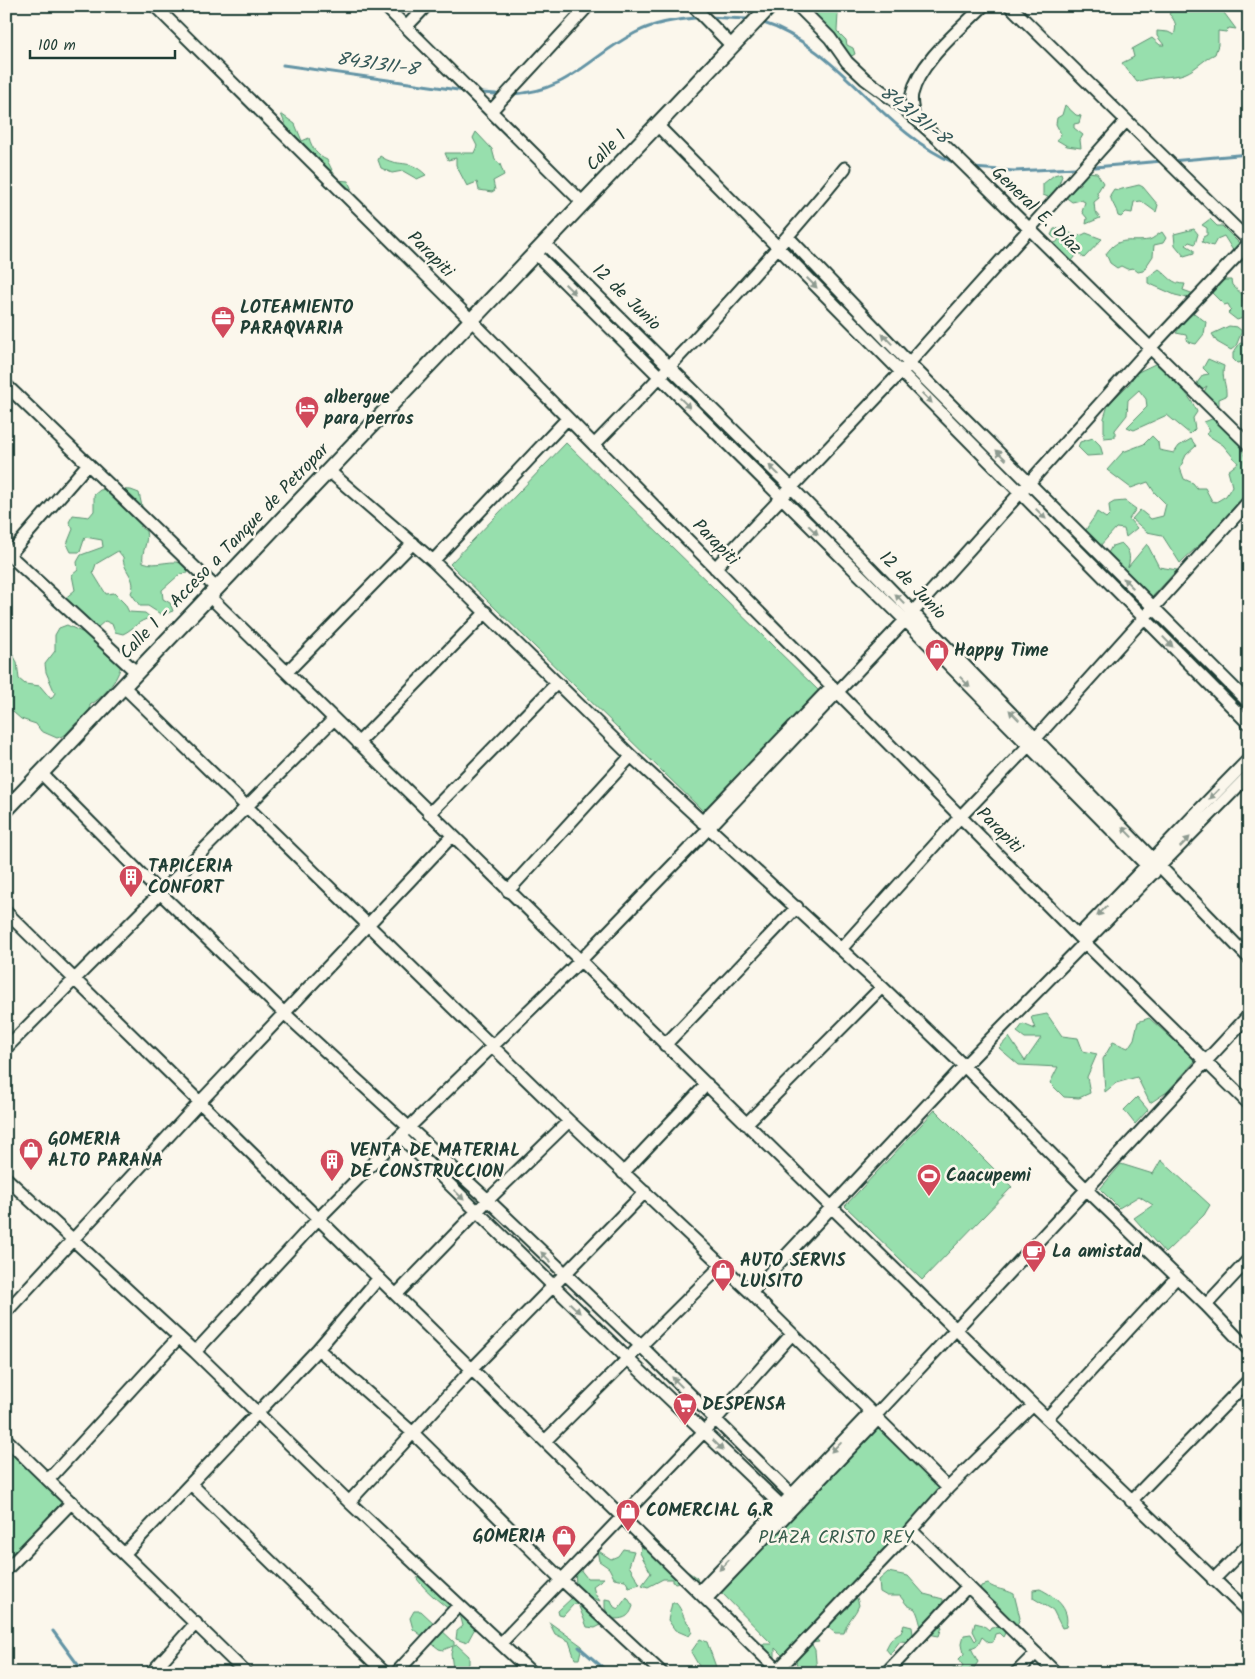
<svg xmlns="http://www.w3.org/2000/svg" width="1255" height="1679" viewBox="0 0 1255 1679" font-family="Kalam,sans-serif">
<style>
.green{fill:#97dfad;stroke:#5b8e70}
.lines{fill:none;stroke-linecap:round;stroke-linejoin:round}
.stream{stroke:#6394a5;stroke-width:3}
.minor-casing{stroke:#1f3d34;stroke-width:15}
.tertiary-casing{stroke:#1f3d34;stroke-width:18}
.minor{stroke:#fbf7ec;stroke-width:11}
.tertiary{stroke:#fbf7ec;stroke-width:14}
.oneway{fill:#8d9a90}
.labels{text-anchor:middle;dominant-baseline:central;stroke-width:5;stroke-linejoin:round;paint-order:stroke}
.street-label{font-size:18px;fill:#1f3d34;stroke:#fbf7ec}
.poi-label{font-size:18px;font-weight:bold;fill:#1f3d34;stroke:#fbf7ec;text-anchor:start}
.park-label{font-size:18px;fill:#375d4c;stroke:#fbf7ec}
.water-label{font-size:19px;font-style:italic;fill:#365a5a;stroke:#fbf7ec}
</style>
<rect width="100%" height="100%" fill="#fbf7ec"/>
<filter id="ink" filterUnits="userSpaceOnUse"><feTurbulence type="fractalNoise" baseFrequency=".02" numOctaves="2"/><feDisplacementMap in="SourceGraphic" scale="10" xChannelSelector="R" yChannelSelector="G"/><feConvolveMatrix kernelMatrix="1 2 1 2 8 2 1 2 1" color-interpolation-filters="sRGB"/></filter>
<g filter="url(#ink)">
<path class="green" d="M802 6H833L838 14 837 31 846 40 847 45 853 48 855 54 850 57Z
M1174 6H1219L1236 29 1229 28 1226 32 1218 31V45L1215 54C1202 60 1194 72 1180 75 1164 78 1153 76 1137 82L1122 63 1134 57 1132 49 1152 38 1160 45H1164L1157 36V31L1168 32 1174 35C1177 26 1176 21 1169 14Z
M1065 105 1076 115 1081 116 1079 123 1074 124V128L1083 135 1080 140 1081 148 1067 146 1057 140 1061 134 1056 124 1057 118 1062 115Z
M281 114 295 124 302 141 309 138C312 148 317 156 327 160L337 180 348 181 352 190 329 174 322 163 286 126Z
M476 132 492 149 495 160 500 164 504 175 493 181 495 190 492 192 479 190 477 182 467 186 456 165V158L448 160 445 153H474L477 146 473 138Z
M380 156C399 169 408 157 426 175L417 179 403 171 392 173 381 168 378 160Z
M1088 172 1097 173 1103 183 1097 193 1099 198 1094 202 1095 212 1100 218 1086 224 1087 218 1082 212 1085 202 1081 200 1072 202 1064 196 1081 184 1080 180Z
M1061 173 1062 176 1057 189 1048 197 1043 195V184L1054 175Z
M1139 185 1143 187 1158 205 1156 212 1141 201 1134 202 1132 213 1126 212 1121 217 1118 216C1117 208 1111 203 1110 195L1114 189 1118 190Z
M1210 219 1217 226H1222L1240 244 1234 252 1224 236 1217 239 1213 246 1202 242 1203 237 1207 235V228L1202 225Z
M1060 228C1070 231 1075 240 1086 233L1102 239 1084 258 1078 253 1072 261 1064 258 1051 244 1057 242 1060 237 1054 238 1051 235 1054 229Z
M1194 229 1198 234 1195 244 1189 242 1186 245 1194 250V253L1184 256 1175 245 1174 234Z
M1162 232 1166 238 1163 243 1154 245 1153 256 1143 271 1138 272 1133 268 1127 269 1121 266 1117 268 1110 263 1106 254C1119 235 1130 243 1149 240 1153 239 1158 234 1162 232Z
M1159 269C1169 276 1171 284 1185 284L1183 290 1194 294 1192 299 1175 295 1148 283V277Z
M1223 280H1231L1232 285 1245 297 1242 301 1249 313 1243 318 1237 320 1228 313 1231 310 1228 304 1224 305 1212 293 1214 284Z
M1194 313 1206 322 1204 334 1196 344 1188 342 1186 335 1176 333 1184 321Z
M1229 326 1237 327 1242 331 1236 346 1231 350 1217 342 1212 334Z
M1249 340V367L1243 362 1237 363 1233 359V353L1240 343 1245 344Z
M1208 359 1224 366C1221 378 1227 385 1226 396L1219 399V405L1204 392 1207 386 1201 390 1197 383 1203 375 1209 374 1203 368Z
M1155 364C1170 373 1191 396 1197 412L1193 418 1195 429 1190 434 1167 415 1134 430 1127 427 1147 407 1146 399 1139 390 1128 400 1127 415 1115 430V437L1104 438V418L1108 405 1129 384 1136 373Z
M1212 419 1238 436 1246 458 1249 459V493L1228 518 1180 563 1162 535 1147 532 1132 519 1140 510 1151 519 1163 516 1166 504 1155 493 1148 482 1131 488 1107 470 1123 452 1144 444 1152 436 1158 442 1159 450 1174 453 1179 446 1191 439 1196 446 1186 455 1180 468 1184 479 1193 483 1197 488H1205L1212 501 1216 502 1226 496 1232 486 1228 471 1238 463 1223 445 1206 434 1210 431 1204 422Z
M1093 438 1100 445 1103 455 1087 456 1078 447 1080 442Z
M566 443 820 692 704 812 450 564Z
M107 489 131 490 139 493 143 511 150 515 146 523 140 527 146 531C149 543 141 551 143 562 157 568 173 557 188 565V573L180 574 162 590 163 599 170 603 173 611 162 615 148 606H140L131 593C138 578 123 572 123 557L118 551 96 564 93 573 106 594 114 593 125 604 129 612 145 613 151 618C138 620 134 629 123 634L115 632 112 624 105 621 98 627 90 628 63 600 75 590 72 575 78 570 77 562 81 555 103 547 102 540 85 537 80 552H71L67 544 73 529 69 522 73 515 89 517 94 511V495L100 490Z
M1125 501 1136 509 1129 519 1137 528 1126 537 1124 529 1116 528 1099 547 1086 530C1089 523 1094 519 1097 512L1106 518 1110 514 1109 505 1114 502Z
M1121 543C1130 551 1131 556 1128 567L1147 544 1159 567 1177 570 1153 596H1143L1108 553 1112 546Z
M67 625 90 636 121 660C122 676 104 697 90 705V715L76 723 65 735 57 738 41 731 36 724 21 719 6 706V684L11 681 10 674 6 669V652L13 655 17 662 19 679 25 684 40 686 51 699 55 693 46 672 45 664 55 651V635L59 628Z
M1047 1014 1062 1036 1078 1038 1083 1051 1097 1054 1087 1077 1090 1093 1079 1098 1064 1097 1050 1083 1058 1067 1019 1065 999 1048 1009 1037 1025 1061 1041 1038H1025L1017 1032 1023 1024 1035 1029 1031 1017Z
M1149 1018 1196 1060 1167 1092 1150 1103 1137 1077 1116 1083 1105 1092 1103 1059 1113 1042 1128 1048 1134 1039 1138 1022Z
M1137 1097 1148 1110 1135 1124 1124 1110Z
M935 1110 1012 1187 922 1280 845 1206Z
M1161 1160 1210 1205 1204 1215 1165 1253 1134 1218 1153 1205 1139 1196 1119 1208 1100 1189 1121 1164 1153 1174Z
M877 1425 945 1495 840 1607 847 1609 850 1602 857 1598 859 1605C855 1616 847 1620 844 1633H835L822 1622 814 1636 819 1642 811 1643 815 1650 817 1673H799L795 1658 786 1659 775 1648V1662L771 1673H759L767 1661 758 1644H772L718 1589Z
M6 1449 62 1502 6 1561Z
M643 1541 697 1578 699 1586 683 1579 676 1583 672 1582V1579H663L648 1587 642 1585 651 1573 640 1553Z
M623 1549 634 1551 629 1566 640 1584 629 1587 625 1580 614 1578 609 1568 599 1561 597 1550 611 1559 618 1556Z
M575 1568H579L587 1578H604L593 1586 595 1594 600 1601 589 1597 576 1586Z
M421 1571 480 1625 474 1630 468 1641 464 1642 456 1639 457 1631 463 1626 461 1618C445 1606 429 1595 417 1579Z
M888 1572 908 1576 924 1594 943 1599V1604L933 1616 942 1627 939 1636C916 1633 923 1623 915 1609L907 1605 900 1596H887L880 1592 879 1580Z
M988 1584C996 1590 1005 1589 1014 1594L1020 1618 1017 1625 1005 1622 997 1603 979 1594 981 1586Z
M1040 1589C1054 1596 1071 1608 1066 1627L1062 1628 1053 1610 1033 1598V1590Z
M574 1596 603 1624 595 1628 587 1627 578 1604H574L563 1616 559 1615 558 1611Z
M627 1597 633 1606C629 1619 622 1619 610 1619L605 1608V1599L611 1600 614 1607 618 1609Z
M672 1603H676C683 1610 682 1619 691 1626L692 1632 689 1636 675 1630 668 1620Z
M414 1611H421L454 1642V1646L457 1645 469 1656V1664L463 1673H450L453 1669 451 1654 453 1646 443 1650 439 1649 413 1629 410 1618Z
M549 1622 582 1646 579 1659H575L569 1641 555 1634Z
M975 1623 983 1625 989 1630 991 1627 1002 1626 1005 1633 1003 1637 999 1633 995 1634 993 1642 989 1643 982 1637 978 1645 971 1648 978 1662 974 1668H970L967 1673H950L953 1669H961L963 1666 959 1659 964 1654 962 1643 964 1635 971 1634 975 1641 977 1639 973 1631Z
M904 1625 912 1627 913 1634 912 1642 900 1641 890 1654 886 1649C890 1640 893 1636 901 1632Z
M700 1639 707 1642 716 1667 713 1673H703L691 1652Z"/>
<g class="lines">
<path class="stream" d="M708 17 746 19
M761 22C840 47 881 132 955 163
M283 65 465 91
M482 93 496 94
M512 94C568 92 590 56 635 33 654 23 674 20 695 18
M1171 161 1249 154
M1095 167 1162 161
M973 168 1014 171 1075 168
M53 1631 84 1673
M579 1647 609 1673"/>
<defs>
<path id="minor" d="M155 6 471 320 1078 936 1249 1104
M385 6 583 203
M693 6 732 46
M798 6 830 38 847 62 865 79 900 105 938 139 1249 445
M1010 6 1249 241
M406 27 426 6
M491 111 588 6
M914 118C913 110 910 102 912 94 920 61 960 30 983 6
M657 125 1249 724
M788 237 909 363 1249 703
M545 244 792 488 1249 958
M536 254 905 620 1154 873
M6 385 215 587
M594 445C681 356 766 265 845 168
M329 471 433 561 631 756 882 987 964 1066 1086 1189 1206 1305 1249 1350
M6 552 136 672
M9 555 88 464
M433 561 567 419
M715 568 901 372 1126 121
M208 595 1033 1405 1249 1613
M287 672 413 543
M123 686 569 1121 751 1293 948 1488
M358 743 486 612
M41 773 160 893 284 1013 488 1200 642 1347 799 1502
M429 814 557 683
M702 822 832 686
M508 891 631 756
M6 912 781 1673
M1078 936C1136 878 1191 817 1249 759
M841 949 960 817 1036 738 1249 501
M665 1045 797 907
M6 1048 333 720
M746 1124 882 987
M400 1136 629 1360 788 1512
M623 1173 707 1084
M6 1178 195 1352 349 1502 532 1673
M751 1293 964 1066 1249 775
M396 1295 488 1200 569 1121
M1206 1305 1249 1259
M6 1312 200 1102 452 836
M318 1349 413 1433 562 1580 662 1673
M195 1352 319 1218 400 1136 580 961 708 829 913 612 1151 347 1249 243
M874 1417 1249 1015
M1047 1418 1177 1277
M6 1439 246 1673
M545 1441 721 1266
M49 1479 179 1337
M191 1484 385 1673
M1131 1501 1249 1380
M349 1502 472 1369 645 1192
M911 1530 1056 1673
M125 1553 318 1349 379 1278
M6 1570 72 1502
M1213 1580 1249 1544
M699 1592 870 1413
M706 1599 877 1420
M501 1643 715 1420 792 1334
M151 1673 196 1623
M396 1673 459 1605
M775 1673 911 1530 948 1488 1033 1405
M886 1673 968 1586
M1016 1673 1036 1653"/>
<path id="tertiary" d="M6 810 770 6"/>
</defs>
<use href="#minor" class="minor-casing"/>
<use href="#tertiary" class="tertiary-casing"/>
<use href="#minor" class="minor"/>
<use href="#tertiary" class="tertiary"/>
</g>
<defs><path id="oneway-solid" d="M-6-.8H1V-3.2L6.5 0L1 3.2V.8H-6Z" transform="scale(1.25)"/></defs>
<g class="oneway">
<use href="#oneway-solid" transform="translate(812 283) rotate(45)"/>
<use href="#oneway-solid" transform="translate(570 289) rotate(45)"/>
<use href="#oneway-solid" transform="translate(887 339) rotate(-134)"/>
<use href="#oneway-solid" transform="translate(927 398) rotate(45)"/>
<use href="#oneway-solid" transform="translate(685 403) rotate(45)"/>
<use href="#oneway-solid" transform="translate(1001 455) rotate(-135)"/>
<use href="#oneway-solid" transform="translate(774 470) rotate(-135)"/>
<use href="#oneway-solid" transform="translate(1041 514) rotate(45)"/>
<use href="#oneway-solid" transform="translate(813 530) rotate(45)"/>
<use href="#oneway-solid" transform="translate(1128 583) rotate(-135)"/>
<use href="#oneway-solid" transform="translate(900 599) rotate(-134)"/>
<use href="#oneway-solid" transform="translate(1168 642) rotate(46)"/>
<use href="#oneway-solid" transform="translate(965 682) rotate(46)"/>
<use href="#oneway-solid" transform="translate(1014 715) rotate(-134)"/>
<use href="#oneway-solid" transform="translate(1214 794) rotate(135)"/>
<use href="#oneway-solid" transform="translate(1127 832) rotate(-134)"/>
<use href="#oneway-solid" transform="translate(1185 842) rotate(-46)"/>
<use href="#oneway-solid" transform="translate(1102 911) rotate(135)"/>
<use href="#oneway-solid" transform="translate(459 1195) rotate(45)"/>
<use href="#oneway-solid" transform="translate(546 1257) rotate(-136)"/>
<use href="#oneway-solid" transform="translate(575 1308) rotate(44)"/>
<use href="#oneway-solid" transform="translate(677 1382) rotate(-135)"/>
<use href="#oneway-solid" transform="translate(718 1445) rotate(44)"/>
<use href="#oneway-solid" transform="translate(836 1447) rotate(134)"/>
<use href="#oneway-solid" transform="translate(724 1565) rotate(133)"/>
</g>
</g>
<defs>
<symbol id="office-pin" viewBox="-11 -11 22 30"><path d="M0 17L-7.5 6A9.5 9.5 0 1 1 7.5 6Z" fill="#d1495b" stroke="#fbf7ec"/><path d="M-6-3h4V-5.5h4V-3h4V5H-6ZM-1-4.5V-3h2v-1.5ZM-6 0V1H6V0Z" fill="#fff"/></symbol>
<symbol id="hotel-pin" viewBox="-11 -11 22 30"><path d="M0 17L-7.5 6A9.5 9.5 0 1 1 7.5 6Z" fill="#d1495b" stroke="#fbf7ec"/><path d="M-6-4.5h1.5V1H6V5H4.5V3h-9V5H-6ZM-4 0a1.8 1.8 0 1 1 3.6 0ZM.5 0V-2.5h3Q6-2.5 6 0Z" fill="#fff"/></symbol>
<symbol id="shop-pin" viewBox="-11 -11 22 30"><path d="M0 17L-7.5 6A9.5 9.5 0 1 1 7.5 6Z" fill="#d1495b" stroke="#fbf7ec"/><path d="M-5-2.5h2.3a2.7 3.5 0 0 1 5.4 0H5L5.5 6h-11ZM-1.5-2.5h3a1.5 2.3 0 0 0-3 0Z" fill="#fff"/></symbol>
<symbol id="building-pin" viewBox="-11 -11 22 30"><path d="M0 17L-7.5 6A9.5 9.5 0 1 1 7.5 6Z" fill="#d1495b" stroke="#fbf7ec"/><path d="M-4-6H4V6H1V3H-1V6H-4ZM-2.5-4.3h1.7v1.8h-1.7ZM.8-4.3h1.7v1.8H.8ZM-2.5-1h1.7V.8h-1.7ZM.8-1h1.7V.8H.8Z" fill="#fff"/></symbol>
<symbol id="stadium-pin" viewBox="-11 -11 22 30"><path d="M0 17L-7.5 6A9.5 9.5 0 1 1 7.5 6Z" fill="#d1495b" stroke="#fbf7ec"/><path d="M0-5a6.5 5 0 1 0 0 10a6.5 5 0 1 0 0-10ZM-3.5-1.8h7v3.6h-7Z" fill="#fff"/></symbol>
<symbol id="cafe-pin" viewBox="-11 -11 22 30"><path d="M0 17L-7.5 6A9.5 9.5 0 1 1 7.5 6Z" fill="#d1495b" stroke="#fbf7ec"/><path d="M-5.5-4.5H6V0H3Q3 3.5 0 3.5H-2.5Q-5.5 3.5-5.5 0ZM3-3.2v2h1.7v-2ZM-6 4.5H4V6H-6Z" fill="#fff"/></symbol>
<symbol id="supermarket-pin" viewBox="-11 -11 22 30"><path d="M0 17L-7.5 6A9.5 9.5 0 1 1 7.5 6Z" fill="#d1495b" stroke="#fbf7ec"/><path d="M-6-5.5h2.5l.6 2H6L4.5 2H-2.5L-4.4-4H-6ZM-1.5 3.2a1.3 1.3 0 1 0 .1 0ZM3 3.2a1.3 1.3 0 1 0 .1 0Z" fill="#fff"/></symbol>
</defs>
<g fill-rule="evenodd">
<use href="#office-pin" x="209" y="304" width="28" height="38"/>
<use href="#hotel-pin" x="293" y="394" width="28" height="38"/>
<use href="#shop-pin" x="923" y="637" width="28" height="38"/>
<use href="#building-pin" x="117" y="863" width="28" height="38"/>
<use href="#shop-pin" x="17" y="1136" width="28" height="38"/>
<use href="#building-pin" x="318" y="1147" width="28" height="38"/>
<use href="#stadium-pin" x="915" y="1162" width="28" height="38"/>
<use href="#cafe-pin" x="1020" y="1238" width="28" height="38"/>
<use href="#shop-pin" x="709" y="1257" width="28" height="38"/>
<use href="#supermarket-pin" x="671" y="1391" width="28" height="38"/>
<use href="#shop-pin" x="614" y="1497" width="28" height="38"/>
<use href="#shop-pin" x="550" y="1523" width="28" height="38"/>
</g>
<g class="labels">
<g class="street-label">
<text transform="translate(607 151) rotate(-46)">Calle 1</text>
<text transform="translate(1036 211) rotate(44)">General E. Díaz</text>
<text transform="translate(430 255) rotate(45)">Parapiti</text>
<text transform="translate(626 298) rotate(44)">12 de Junio</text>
<text transform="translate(715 543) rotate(45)">Parapiti</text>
<text transform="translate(225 552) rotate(-46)">Calle 1 - Acceso a Tanque de Petropar</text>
<text transform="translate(912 586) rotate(46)">12 de Junio</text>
<text transform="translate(999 831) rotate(45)">Parapiti</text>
</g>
<g class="poi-label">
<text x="240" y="308">LOTEAMIENTO<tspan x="240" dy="21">PARAQVARIA</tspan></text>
<text x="324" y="398">albergue<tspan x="324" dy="21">para perros</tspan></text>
<text x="954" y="651">Happy Time</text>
<text x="148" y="867">TAPICERIA<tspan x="148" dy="21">CONFORT</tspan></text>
<text x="48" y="1140">GOMERIA<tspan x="48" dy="21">ALTO PARANA</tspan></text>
<text x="350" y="1151">VENTA DE MATERIAL<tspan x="350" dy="21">DE CONSTRUCCION</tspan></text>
<text x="946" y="1176">Caacupemi</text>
<text x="1052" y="1252">La amistad</text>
<text x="740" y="1261">AUTO SERVIS<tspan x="740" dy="21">LUISITO</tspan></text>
<text x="702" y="1405">DESPENSA</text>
<text x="646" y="1511">COMERCIAL G.R</text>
<text x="546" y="1537" text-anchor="end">GOMERIA</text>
</g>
<g class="park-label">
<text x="836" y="1538">PLAZA CRISTO REY</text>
</g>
<g class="water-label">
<text transform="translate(377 65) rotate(8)">8431311-8</text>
<text transform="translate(914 116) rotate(38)">8431311-8</text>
</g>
</g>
<rect width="1255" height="1679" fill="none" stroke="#fbf7ec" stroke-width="25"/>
<rect x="12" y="12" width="1230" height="1654" fill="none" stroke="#1f3d34" stroke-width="2" filter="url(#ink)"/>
<path d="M30 50v8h145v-8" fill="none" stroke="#1f3d34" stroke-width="2.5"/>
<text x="38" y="50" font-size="15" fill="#1f3d34" stroke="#fbf7ec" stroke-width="4" paint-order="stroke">100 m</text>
</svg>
